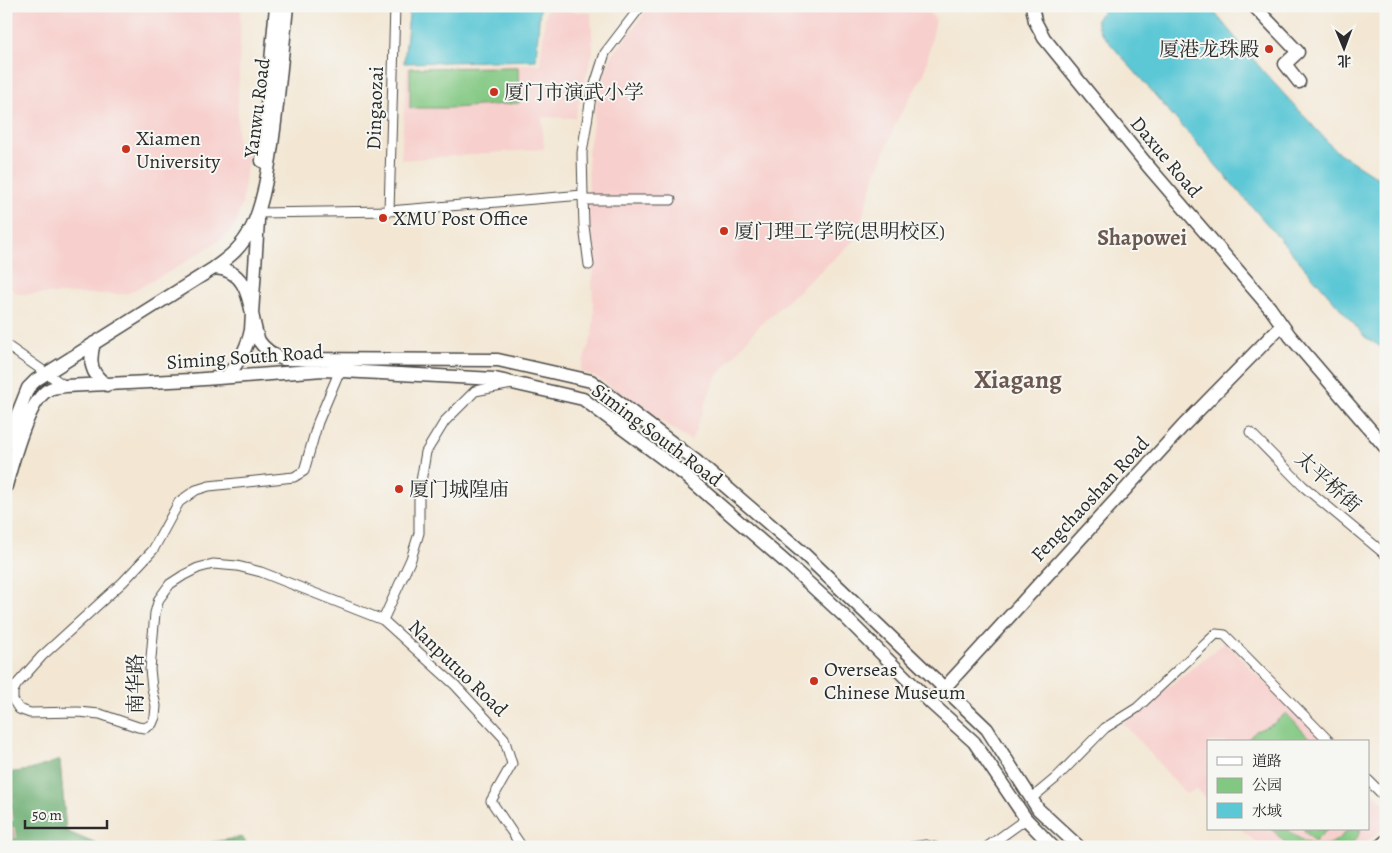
<svg xmlns="http://www.w3.org/2000/svg" width="1392" height="853" viewBox="0 0 1392 853" font-family="Alegreya,'Noto Serif SC',serif">
<style>
.built{fill:#f7d0cd}
.green{fill:#82c882;stroke:#567a56}
.forest{fill:#69ac70;stroke:#4a6c4e}
.water{fill:#5cc7d5;stroke:#447980}
.lines{fill:none;stroke-linecap:round;stroke-linejoin:round}
.secondary-tunnel{stroke:#cbc1b2;stroke-width:12;stroke-dasharray:12 6;stroke-linecap:butt}
.street-casing{stroke:#494744;stroke-width:11}
.secondary-casing{stroke:#494744;stroke-width:15}
.street{stroke:#fff;stroke-width:9}
.secondary{stroke:#fff;stroke-width:12}
.poi-dot{fill:#c8321e;stroke:#f6f6f2;stroke-width:2}
.labels{text-anchor:middle;dominant-baseline:central;stroke-width:4;stroke-linejoin:round;paint-order:stroke}
.poi-label{font-size:20px;fill:#2b2b2b;stroke:#f6f6f2;text-anchor:start}
.street-label{font-size:20px;fill:#2b2b2b;stroke:#f6f6f2}
.quarter-label{font-size:22px;font-weight:bold;fill:#6b5951;stroke:#f6f6f2}
.district-label{font-size:25px;font-weight:bold;fill:#6b5951;stroke:#f6f6f2}
</style>
<rect width="100%" height="100%" fill="#f6f6f2"/>
<filter id="ink" filterUnits="userSpaceOnUse"><feTurbulence type="fractalNoise" baseFrequency=".02" numOctaves="2"/><feDisplacementMap in="SourceGraphic" scale="10" xChannelSelector="R" yChannelSelector="G"/><feConvolveMatrix kernelMatrix="1 2 1 2 8 2 1 2 1" color-interpolation-filters="sRGB"/></filter>
<filter id="wash" filterUnits="userSpaceOnUse"><feTurbulence type="fractalNoise" baseFrequency=".0096" numOctaves="4" result="noise"/><feDisplacementMap in="SourceGraphic" scale="20" xChannelSelector="R" yChannelSelector="G"/><feGaussianBlur stdDeviation="1.12" result="paint"/><feColorMatrix in="noise" values="0 0 0 0 0 0 0 0 0 0 0 0 0 0 0 0 0 1.4 0 .05"/><feComposite in="paint" operator="in"/></filter>
<g filter="url(#wash)">
<rect width="100%" height="100%" fill="#f3e7d4"/>
<path class="built" d="M6 6H241L237 140 241 148 249 151 242 204 234 229 226 236 171 271 126 294H17L6 283Z
M647 6H921L936 19 925 72 897 120 874 179 855 240 758 327 715 379 691 441 596 377 580 371 592 336 594 317 592 283 595 264 589 222 588 153 597 100 611 57 642 17Z
M546 9 591 13 593 51 575 118 542 117 544 149 401 160 407 67 540 64Z
M1225 642 1324 742H1208V800L1195 789 1186 794 1123 723Z
M1368 787 1386 805V826L1361 847H1261L1241 829H1368Z"/>
<path class="green" d="M518 67 519 103 453 108H410V68Z
M1286 713 1313 742H1297L1280 738 1266 742H1245L1256 731 1273 724Z
M1272 829H1288C1306 848 1331 853 1348 829H1361L1357 838 1349 847H1289Z
M1303 829H1328L1315 842Z"/>
<path class="forest" d="M60 760 66 831 103 847H6V773L30 770Z
M242 837 249 847H185Z"/>
<path class="water" d="M410 6H540L536 60 404 63Z
M1110 6H1209L1263 71 1336 151 1386 183V350L1365 337 1102 34C1092 20 1097 15 1110 6Z"/>
</g>
<g filter="url(#ink)">
<g class="lines">
<path class="secondary-tunnel" d="M6 791 14 847"/>
<defs>
<path id="street" d="M583 196 584 226 589 265
M583 200H671
M389 211 395 6
M258 213 389 211 583 195 582 153 591 97 605 53 641 6
M6 345 65 386
M340 370 318 422 304 471 294 477 209 486 196 490 179 502 153 550 123 582 42 656 17 684 13 691V700L19 709 30 713 78 712 100 714 138 727 145 728 152 724 155 717 156 706 152 688 150 669 155 613 159 599 170 584 184 575 198 568 213 564 237 566 261 572 383 620 411 559 419 533V493L426 452 445 421 475 391 512 384
M1250 432 1303 486 1386 555
M383 620 455 685 504 738 512 764 491 801 522 847
M1368 780 1386 798
M1032 798 1056 778 1105 728 1137 708 1216 634 1225 635 1330 742
M911 847 926 845 935 847
M987 847 1026 819"/>
<path id="secondary" d="M1032 6 1035 21 1044 38 1148 166 1270 308 1290 336 1386 448
M1254 6 1298 52 1285 64 1299 82
M262 161 276 6
M214 268C254 270 248 313 259 341 265 350 273 355 283 359L498 360 591 381 696 461 802 552 987 729 1038 809 1079 847
M94 343C89 361 90 374 107 385
M226 377C239 362 247 349 251 330L258 220
M6 443 28 388 36 380 214 268C231 256 242 247 252 227 262 206 266 181 270 158 278 107 282 57 287 6
M6 486C12 464 28 398 50 389 54 387 60 387 65 386L191 380 323 370 495 379 583 399 685 475 790 566 842 614 931 703 974 742 1026 819 1053 847
M938 695 1183 426 1282 325
M1379 847 1386 841"/>
</defs>
<use href="#street" class="street-casing"/>
<use href="#secondary" class="secondary-casing"/>
<use href="#street" class="street"/>
<use href="#secondary" class="secondary"/>
</g>
</g>
<g class="poi-dot">
<circle cx="1269" cy="49" r="5"/>
<circle cx="494" cy="92" r="5"/>
<circle cx="126" cy="149" r="5"/>
<circle cx="383" cy="218" r="5"/>
<circle cx="724" cy="231" r="5"/>
<circle cx="399" cy="489" r="5"/>
<circle cx="814" cy="681" r="5"/>
</g>
<g class="labels">
<g class="poi-label">
<text x="1259" y="49" text-anchor="end">厦港龙珠殿</text>
<text x="504" y="92">厦门市演武小学</text>
<text x="136" y="138">Xiamen<tspan x="136" dy="23">University</tspan></text>
<text x="393" y="218">XMU Post Office</text>
<text x="734" y="231">厦门理工学院(思明校区)</text>
<text x="409" y="489">厦门城隍庙</text>
<text x="824" y="669">Overseas<tspan x="824" dy="23">Chinese Museum</tspan></text>
</g>
<g class="street-label">
<text transform="translate(257 108) rotate(-83)">Yanwu Road</text>
<text transform="translate(375 108) rotate(-88)">Dingaozai</text>
<text transform="translate(1166 157) rotate(50)">Daxue Road</text>
<text transform="translate(245 357) rotate(-4)">Siming South Road</text>
<text transform="translate(657 435) rotate(37)">Siming South Road</text>
<text transform="translate(1328 482) rotate(42)">太平桥街</text>
<text transform="translate(1090 499) rotate(-47)">Fengchaoshan Road</text>
<text transform="translate(458 668) rotate(44)">Nanputuo Road</text>
<text transform="translate(135 684) rotate(-90)">南华路</text>
</g>
<g class="quarter-label">
<text x="1142" y="238">Shapowei</text>
</g>
<g class="district-label">
<text x="1018" y="380">Xiagang</text>
</g>
</g>
<rect width="1392" height="853" fill="none" stroke="#f6f6f2" stroke-width="25"/>
<rect x="1207" y="740" width="162" height="90" fill="#f6f6f2" stroke="#a5a5a2"/>
<rect x="1217" y="757" width="25" height="8" fill="#ffffff" stroke="#a5a5a2"/>
<text x="1252" y="766" font-size="15" fill="#2b2b2b">道路</text>
<rect x="1217" y="778" width="25" height="15" fill="#82c882" stroke="#a5a5a2"/>
<text x="1252" y="790" font-size="15" fill="#2b2b2b">公园</text>
<rect x="1217" y="803" width="25" height="15" fill="#5cc7d5" stroke="#a5a5a2"/>
<text x="1252" y="816" font-size="15" fill="#2b2b2b">水域</text>
<g transform="translate(1344 48) rotate(179)" stroke="#f6f6f2" stroke-width="4" paint-order="stroke">
<path d="M0-4L9 19L0 12L-9 19Z" fill="#2b2b2b"/>
<text y="-8" font-size="14" font-weight="bold" text-anchor="middle" fill="#2b2b2b">北</text>
</g>
<path d="M25 820v8h82v-8" fill="none" stroke="#2b2b2b" stroke-width="2.5"/>
<text x="32" y="820" font-size="15" fill="#2b2b2b" stroke="#f6f6f2" stroke-width="4" paint-order="stroke">50 m</text>
</svg>
